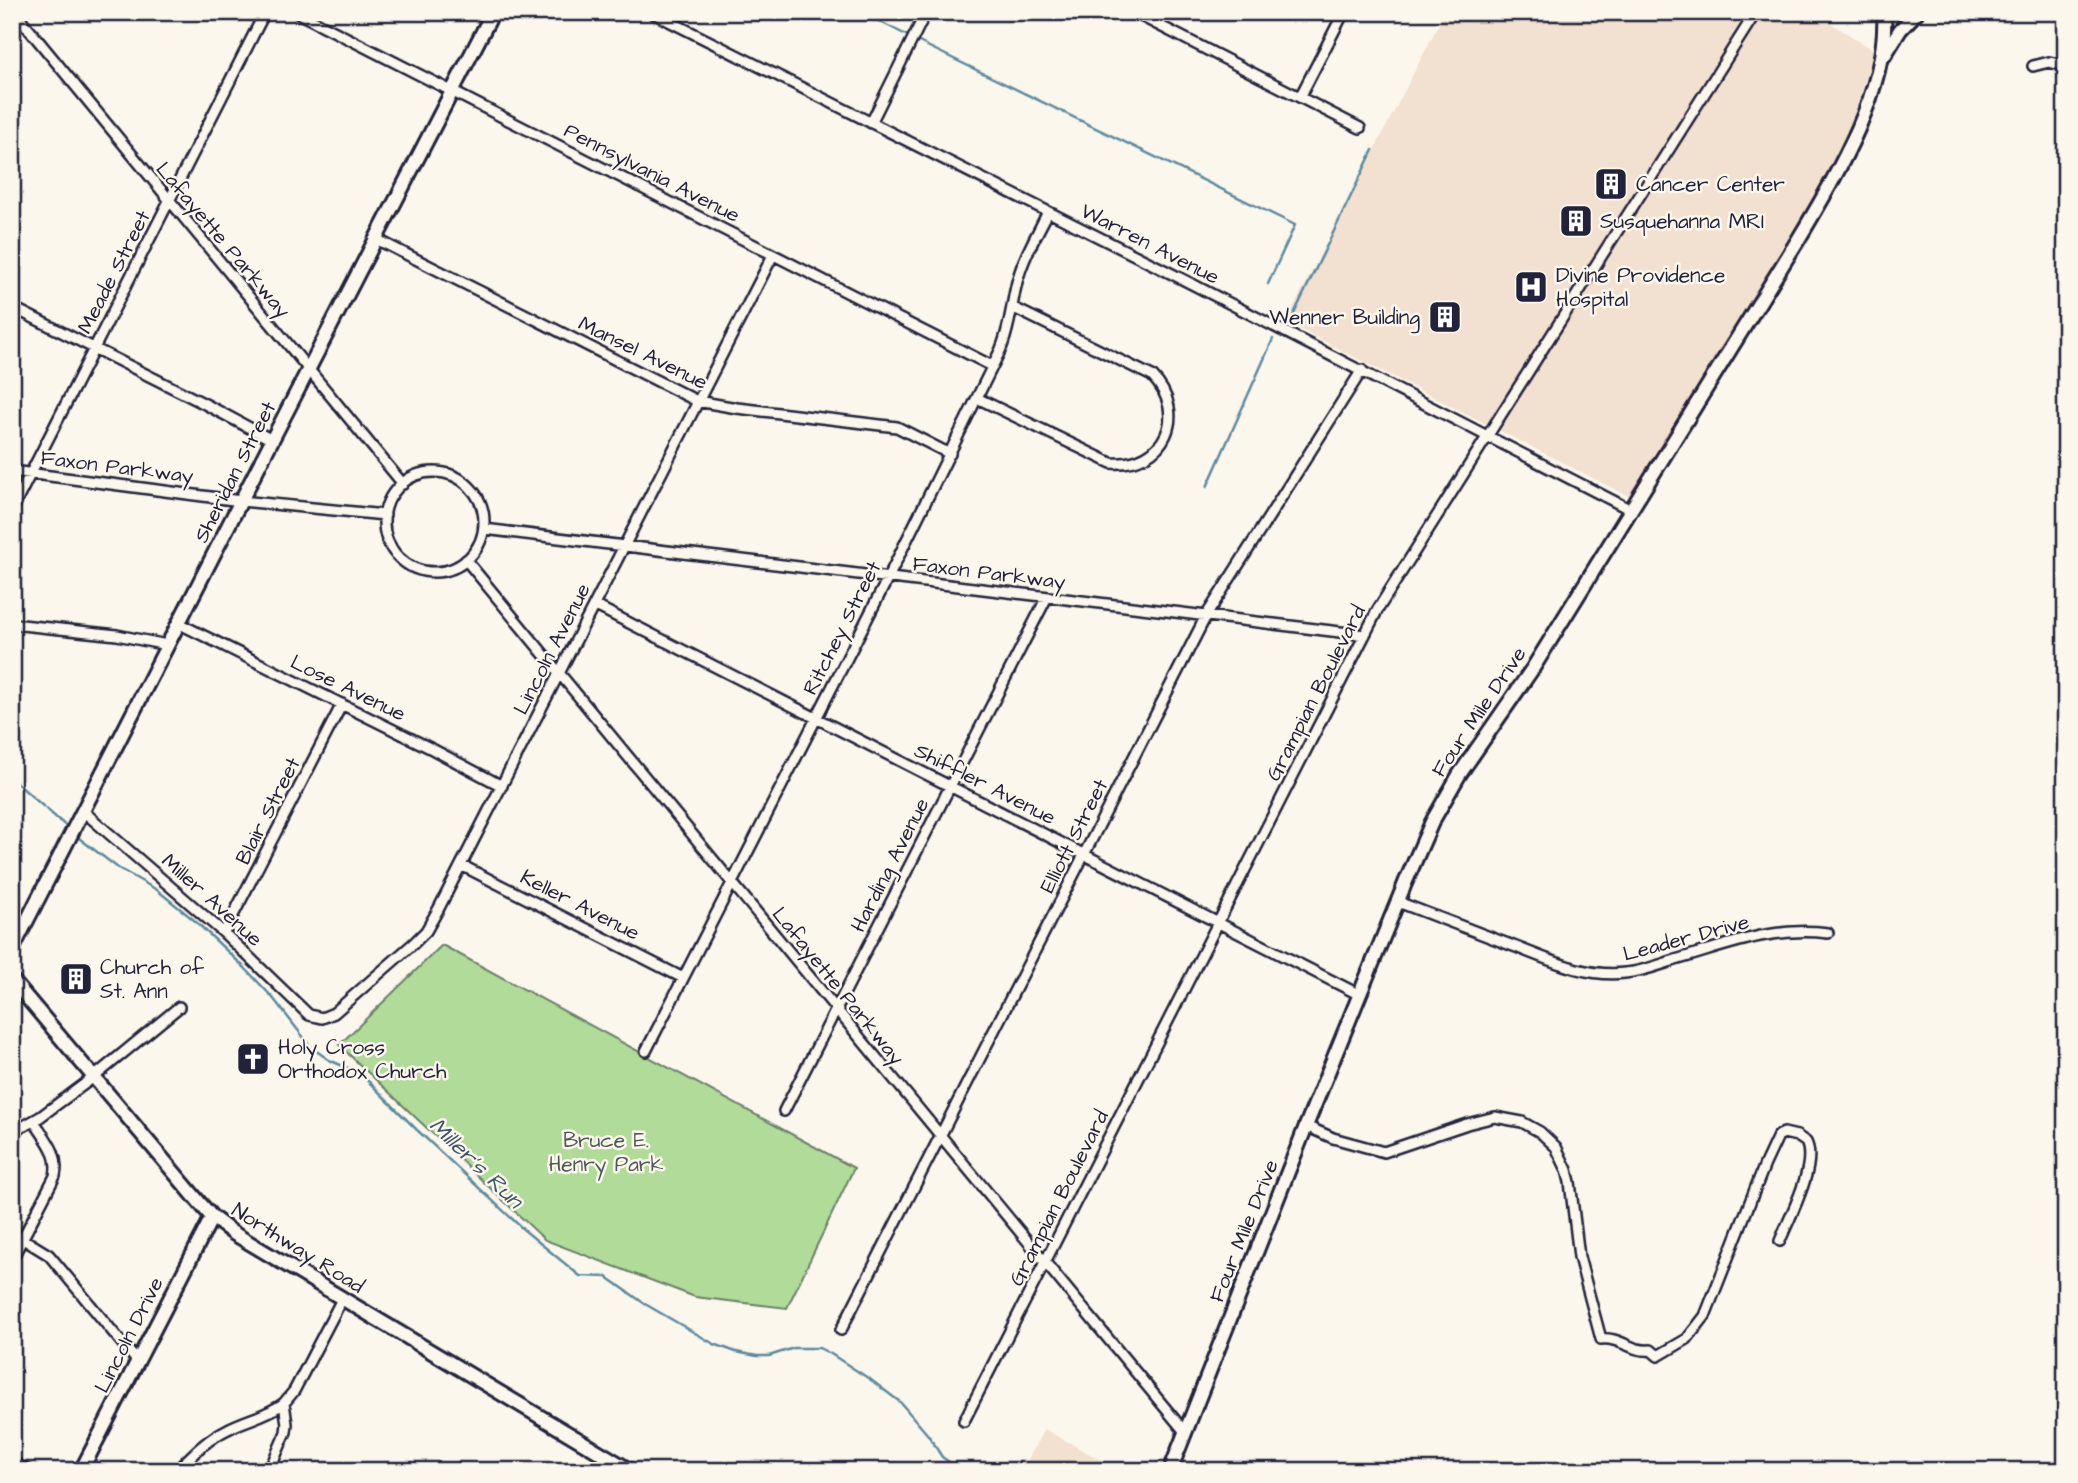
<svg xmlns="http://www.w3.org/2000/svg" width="2078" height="1483" viewBox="0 0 2078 1483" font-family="'Architects Daughter',sans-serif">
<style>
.built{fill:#f2e0d0}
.green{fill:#b1db98;stroke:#6a7e6a;stroke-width:2}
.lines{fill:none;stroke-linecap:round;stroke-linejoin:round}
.stream{stroke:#5c8a9f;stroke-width:2.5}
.street-casing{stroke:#22223b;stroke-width:14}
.secondary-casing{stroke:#22223b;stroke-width:18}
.primary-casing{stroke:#22223b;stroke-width:19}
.street{stroke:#fbf7ec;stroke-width:9}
.secondary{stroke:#fbf7ec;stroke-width:12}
.primary{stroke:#fce080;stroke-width:14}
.labels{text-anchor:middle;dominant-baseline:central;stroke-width:5;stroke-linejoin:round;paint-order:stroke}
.street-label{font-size:21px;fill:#22223b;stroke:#fbf7ec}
.poi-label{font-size:21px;fill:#22223b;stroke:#fbf7ec;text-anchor:start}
.park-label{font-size:21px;fill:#4d5a57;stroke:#fbf7ec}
.water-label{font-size:23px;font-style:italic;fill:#3f566d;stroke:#fbf7ec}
</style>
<rect width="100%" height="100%" fill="#fbf7ec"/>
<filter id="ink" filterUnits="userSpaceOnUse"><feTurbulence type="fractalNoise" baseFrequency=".0143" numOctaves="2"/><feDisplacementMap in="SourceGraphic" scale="14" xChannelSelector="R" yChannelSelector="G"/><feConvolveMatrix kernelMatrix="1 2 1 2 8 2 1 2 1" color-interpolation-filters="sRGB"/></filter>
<g filter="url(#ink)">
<path class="built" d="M1445 12H1813L1875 51 1854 117 1828 174 1630 497 1286 322Z
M1044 1429 1117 1469 1116 1471H1026L1023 1469Z"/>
<path class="green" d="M442 945 854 1168 787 1308 695 1297 545 1240 339 1045Z"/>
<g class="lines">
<path class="stream" d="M861 12 908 36
M919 42 1295 225 1268 284
M1293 316 1373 150
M1207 487 1273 339
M12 779 68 828
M75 835 118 868 157 890 194 920 244 967 273 998 311 1047 329 1060 357 1072 369 1082 416 1129 524 1230 580 1276 607 1277 645 1304 714 1344 736 1352 757 1356H769L794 1348H819L831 1354 871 1380 900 1402 928 1435 942 1457 962 1471"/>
<defs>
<path id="street" d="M296 12 992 366
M651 12 1190 283 1631 510
M1133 12 1360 128
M18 16 403 484
M2033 66 2049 62 2066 66
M1300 97 1344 12
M871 123 926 12
M376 239 697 401 737 408 897 427 950 454
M12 307 205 404 272 440
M977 398 1111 463C1165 467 1189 414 1152 376L1012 307
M12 471 241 501 385 515
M384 522a50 50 0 1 1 100 0a50 50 0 1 1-100 0Z
M12 510 265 12
M484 529 1365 635
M466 560 1185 1432
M594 605 1360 995
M178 623 432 749 502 786
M12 624 117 635 167 645
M83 811 224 933 309 1015 322 1018 334 1013 414 943 426 931 439 908 773 255
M461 865 683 978
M1398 902C1434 916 1471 930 1508 944 1546 958 1584 978 1625 973 1641 972 1656 966 1672 961 1726 946 1770 926 1828 933
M224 933 342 704
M646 1051 888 578 1000 351C1010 329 1011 306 1017 282 1023 258 1037 234 1048 212
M784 1111 1047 597
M1306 1126 1333 1138 1384 1152 1467 1124 1495 1117 1522 1122 1540 1132 1556 1147 1567 1170 1570 1182 1579 1257 1601 1339C1621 1337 1630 1352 1651 1350L1658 1356 1687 1339 1705 1316 1765 1164 1778 1136 1784 1133 1797 1136 1806 1142C1818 1165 1789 1218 1780 1241
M12 1127 24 1126 40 1117 94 1077 179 1007
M23 1239 49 1255 137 1361
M12 1259 55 1176C60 1153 45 1139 34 1121
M841 1330 1206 616 1362 370
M964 1421 1378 609 1756 12
M12 1462 29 1471
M176 1471C192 1455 207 1439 228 1429 247 1419 267 1416 284 1403
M269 1471 286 1432 287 1424 284 1403 294 1391 342 1299"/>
<path id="secondary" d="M1884 56 1900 30 1917 12
M12 950 272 440 493 12
M12 980 199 1202 212 1217 233 1233 631 1471
M81 1471 212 1217
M1170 1471 1306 1126 1406 881 1432 822 1459 775 1533 668 1798 240C1836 176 1889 89 1884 12"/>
<path id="primary" d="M12 29 20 12"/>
</defs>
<use href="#street" class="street-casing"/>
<use href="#secondary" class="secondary-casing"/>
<use href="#primary" class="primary-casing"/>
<use href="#street" class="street"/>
<use href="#secondary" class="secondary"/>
<use href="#primary" class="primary"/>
</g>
</g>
<defs>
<symbol id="building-square" viewBox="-11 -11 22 22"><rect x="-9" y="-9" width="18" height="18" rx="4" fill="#22223b" stroke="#fbf7ec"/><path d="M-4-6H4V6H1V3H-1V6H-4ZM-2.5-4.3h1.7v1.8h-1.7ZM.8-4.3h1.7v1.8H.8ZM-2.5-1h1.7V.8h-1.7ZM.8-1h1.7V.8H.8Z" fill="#fff"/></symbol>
<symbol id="hospital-square" viewBox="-11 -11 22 22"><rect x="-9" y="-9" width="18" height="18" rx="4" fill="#22223b" stroke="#fbf7ec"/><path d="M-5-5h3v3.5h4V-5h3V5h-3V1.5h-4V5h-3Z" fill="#fff"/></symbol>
<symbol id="church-square" viewBox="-11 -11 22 22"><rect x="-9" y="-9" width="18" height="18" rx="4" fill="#22223b" stroke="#fbf7ec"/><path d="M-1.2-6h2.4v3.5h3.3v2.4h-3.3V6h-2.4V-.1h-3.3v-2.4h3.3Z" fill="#fff"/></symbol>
</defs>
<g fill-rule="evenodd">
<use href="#building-square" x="1592" y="165" width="38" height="38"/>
<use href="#building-square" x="1557" y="202" width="38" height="38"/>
<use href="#hospital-square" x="1512" y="268" width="38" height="38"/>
<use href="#building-square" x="1426" y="298" width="38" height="38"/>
<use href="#building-square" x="57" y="960" width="38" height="38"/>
<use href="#church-square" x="234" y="1040" width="38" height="38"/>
</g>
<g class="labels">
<g class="street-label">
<text transform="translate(652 173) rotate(27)">Pennsylvania Avenue</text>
<text transform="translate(223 240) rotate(50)">Lafayette Parkway</text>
<text transform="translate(1150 244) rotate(27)">Warren Avenue</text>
<text transform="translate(114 272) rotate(-63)">Meade Street</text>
<text transform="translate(643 353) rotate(26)">Mansel Avenue</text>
<text transform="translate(117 467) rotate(7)">Faxon Parkway</text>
<text transform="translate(235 472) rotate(-63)">Sheridan Street</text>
<text transform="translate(989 573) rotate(7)">Faxon Parkway</text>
<text transform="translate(842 628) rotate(-63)">Ritchey Street</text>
<text transform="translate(552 649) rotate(-63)">Lincoln Avenue</text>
<text transform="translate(348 688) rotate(26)">Lose Avenue</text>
<text transform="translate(1316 693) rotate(-63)">Grampian Boulevard</text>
<text transform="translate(1479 712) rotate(-56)">Four Mile Drive</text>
<text transform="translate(985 784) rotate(27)">Shiffler Avenue</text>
<text transform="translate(268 811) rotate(-63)">Blair Street</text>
<text transform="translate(1074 836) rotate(-63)">Elliott Street</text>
<text transform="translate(890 865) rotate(-63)">Harding Avenue</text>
<text transform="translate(212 900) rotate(42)">Miller Avenue</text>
<text transform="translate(580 905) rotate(27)">Keller Avenue</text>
<text transform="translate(1686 938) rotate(-15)">Leader Drive</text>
<text transform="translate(838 986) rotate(51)">Lafayette Parkway</text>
<text transform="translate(1059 1198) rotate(-63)">Grampian Boulevard</text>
<text transform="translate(1244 1231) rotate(-68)">Four Mile Drive</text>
<text transform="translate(298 1248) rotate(32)">Northway Road</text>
<text transform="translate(129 1335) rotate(-63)">Lincoln Drive</text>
</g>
<g class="poi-label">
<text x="1636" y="184">Cancer Center</text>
<text x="1600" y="221">Susquehanna MRI</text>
<text x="1556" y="275">Divine Providence<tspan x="1556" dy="24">Hospital</tspan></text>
<text x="1420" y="317" text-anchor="end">Wenner Building</text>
<text x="100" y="967">Church of<tspan x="100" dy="24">St. Ann</tspan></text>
<text x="278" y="1047">Holy Cross<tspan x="278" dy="24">Orthodox Church</tspan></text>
</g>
<g class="park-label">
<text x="606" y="1140">Bruce E.<tspan x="606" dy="24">Henry Park</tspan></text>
</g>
<g class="water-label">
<text transform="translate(476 1163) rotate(44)">Miller's Run</text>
</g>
</g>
<rect width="2078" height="1483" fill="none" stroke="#fbf7ec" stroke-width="42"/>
<rect x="21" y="21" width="2036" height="1441" fill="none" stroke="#22223b" stroke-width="2.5" filter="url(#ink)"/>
</svg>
